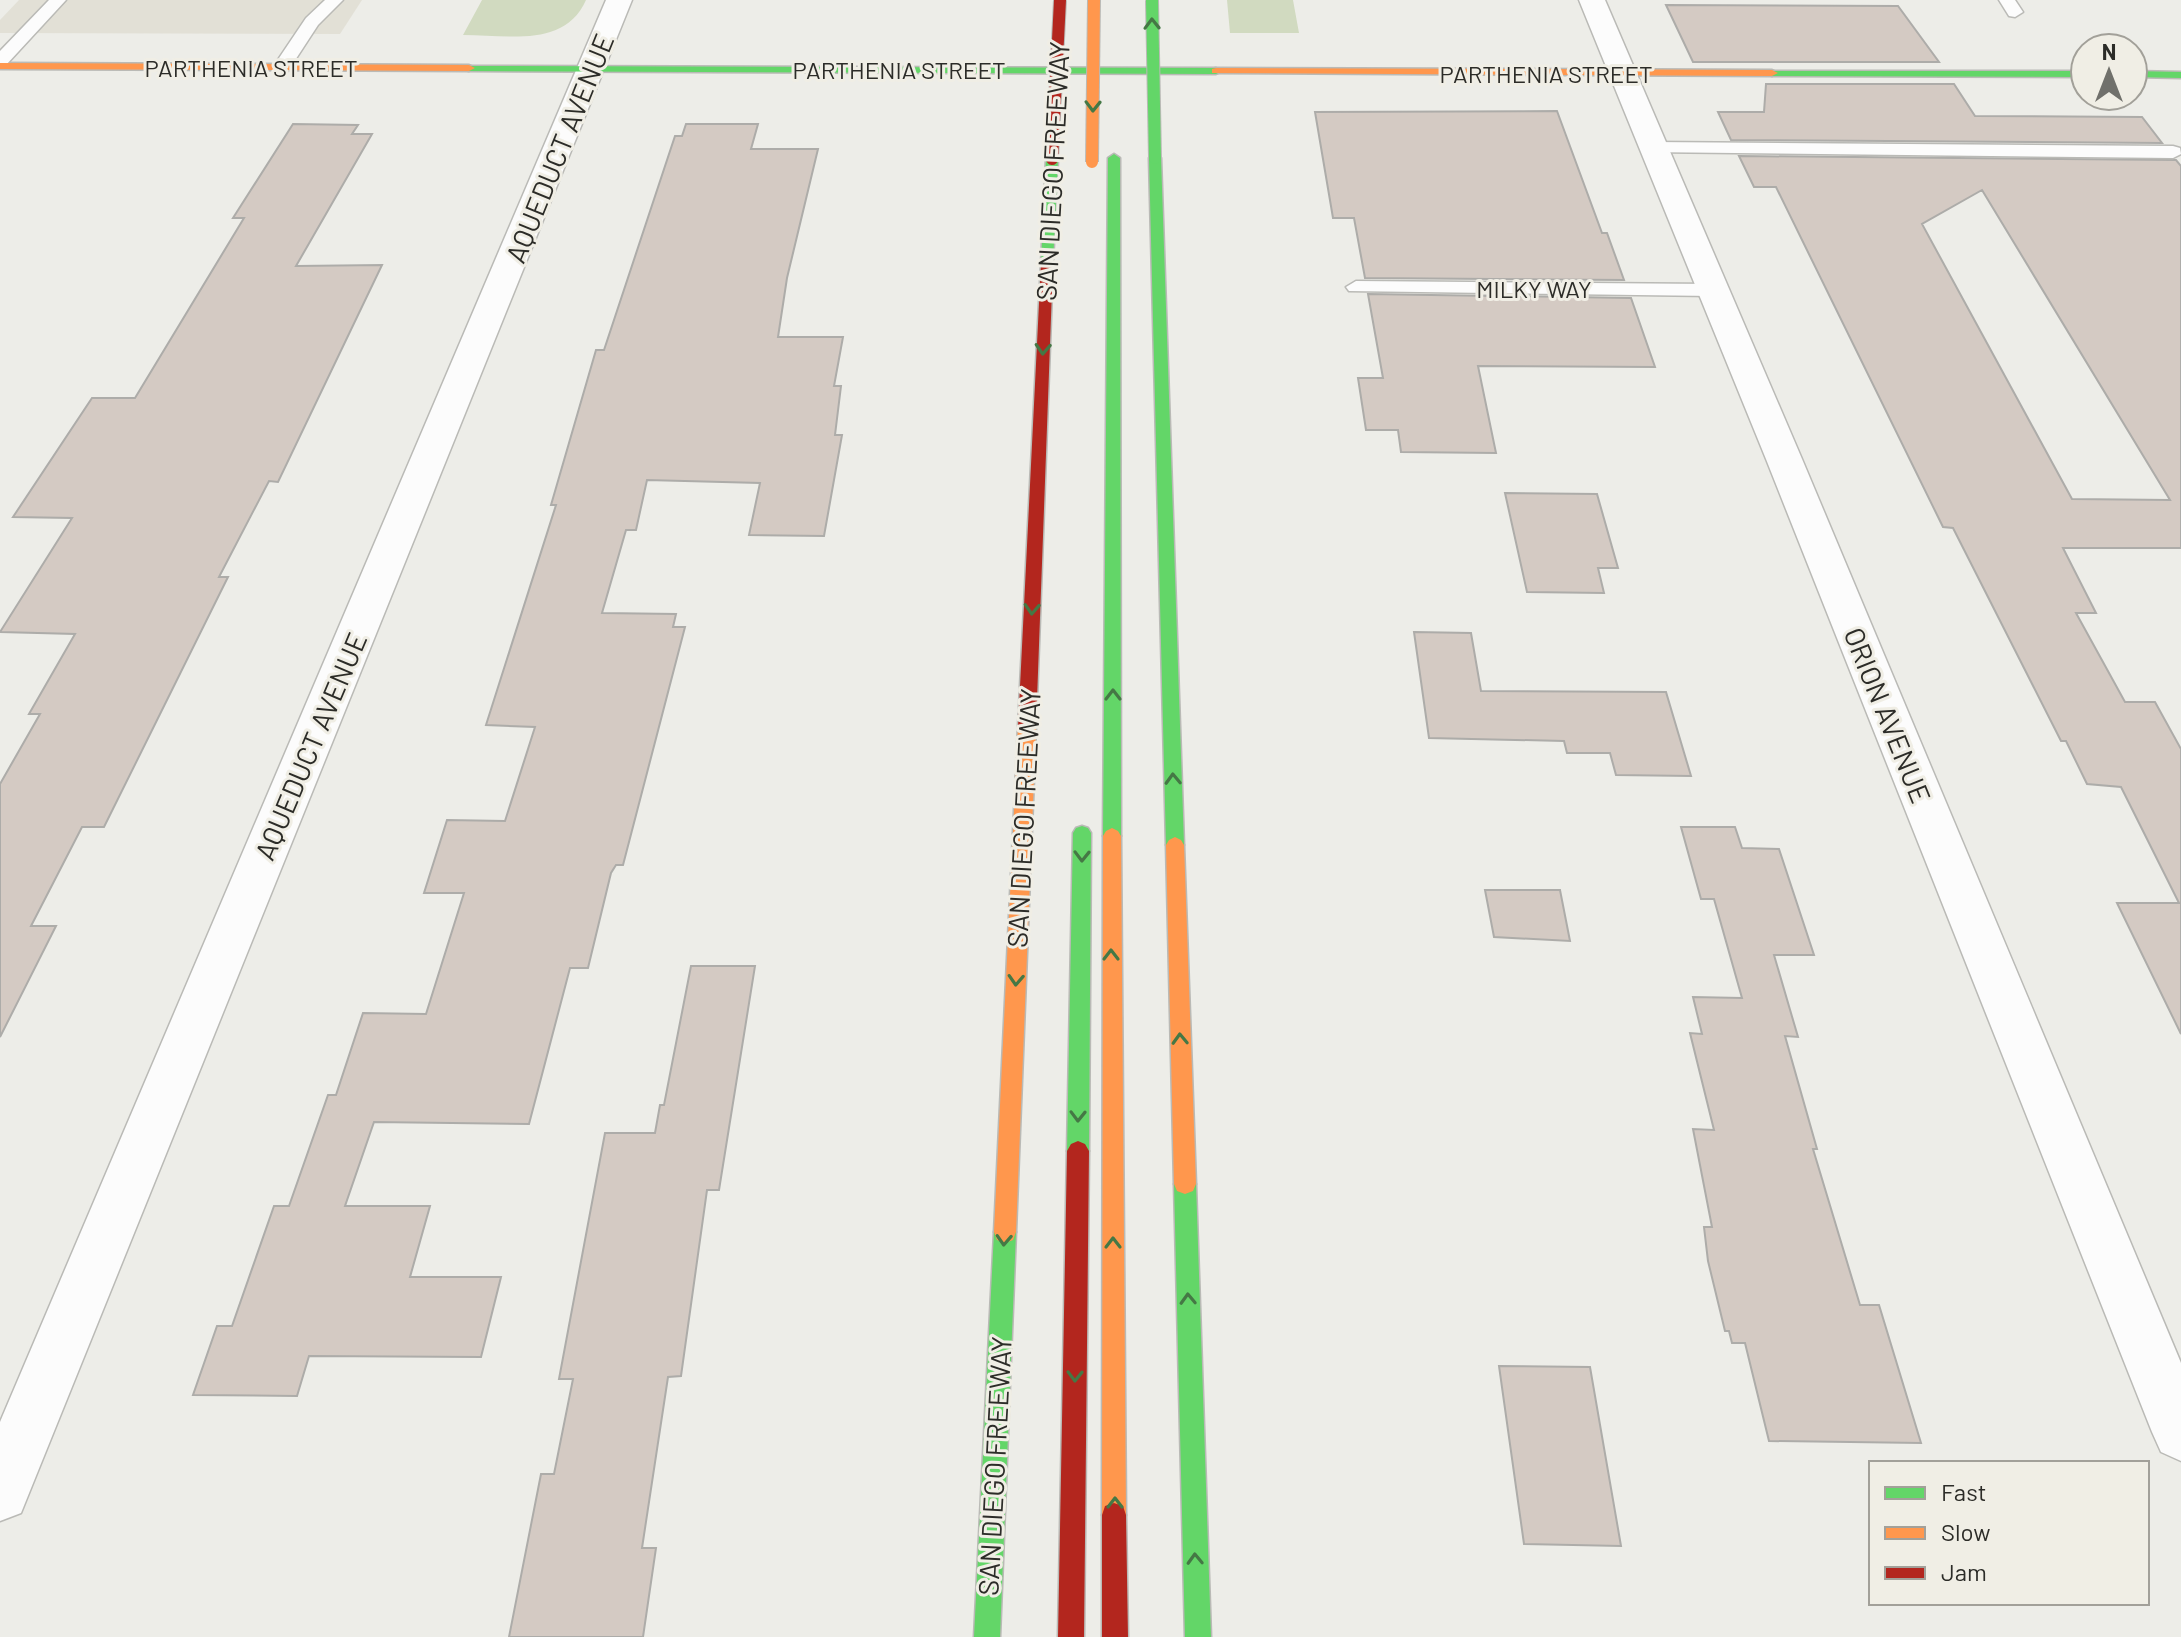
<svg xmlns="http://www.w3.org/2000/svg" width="2181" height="1637" viewBox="0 0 2181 1637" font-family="Barlow,sans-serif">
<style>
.built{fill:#e2e0d6}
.green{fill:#d1dac0}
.building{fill:#d4cac3;stroke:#adaca9;stroke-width:2;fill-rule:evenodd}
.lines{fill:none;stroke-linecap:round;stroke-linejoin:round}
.lane-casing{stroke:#babab6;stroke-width:3}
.street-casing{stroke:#babab6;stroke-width:3}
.fast-casing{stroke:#babab6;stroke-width:3}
.slow-casing{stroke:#babab6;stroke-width:3}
.jam-casing{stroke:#babab6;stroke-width:3}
.lane{fill:#fcfcfc;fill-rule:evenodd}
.street{fill:#fcfcfc;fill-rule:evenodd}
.fast{fill:#63d668;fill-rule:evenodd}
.slow{fill:#ff974d;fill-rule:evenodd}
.jam{fill:#b3261e;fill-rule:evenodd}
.fast-bridge-casing{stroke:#babab6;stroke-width:14;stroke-linecap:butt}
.slow-bridge-casing{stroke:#babab6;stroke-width:14;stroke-linecap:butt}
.jam-bridge-casing{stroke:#babab6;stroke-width:14;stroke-linecap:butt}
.fast-bridge{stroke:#63d668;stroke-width:12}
.slow-bridge{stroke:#ff974d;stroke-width:12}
.jam-bridge{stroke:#b3261e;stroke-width:12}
.oneway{stroke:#457845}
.labels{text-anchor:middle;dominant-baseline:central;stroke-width:6;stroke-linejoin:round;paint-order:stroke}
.far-street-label{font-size:24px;fill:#2c2c28;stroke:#f0eee5}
.street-label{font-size:28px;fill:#2c2c28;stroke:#f0eee5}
</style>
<rect width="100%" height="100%" fill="#edede8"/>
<path class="built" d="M19 0H362L340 34 0 33V20Z"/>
<path class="green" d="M482 0H586C565 48 508 35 463 35Z
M1227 0H1293L1299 33H1230Z"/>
<path class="building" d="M1666 5 1898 6 1939 62H1693Z
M1766 84H1954L1975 116 2142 117 2162 143 1731 140 1718 112H1764Z
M1557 111 1602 233H1607L1624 280 1365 278 1354 218H1333L1315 112Z
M293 124 358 125 352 134H372L296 266 382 265 278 482 269 481 219 577H228L104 827H82L31 926H56L0 1037V784L40 714H29L75 634 0 632 72 518 13 517 92 398H135L244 218H233Z
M686 124H758L751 149H818L787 278 778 337H843L834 386H841L835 435H842L824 536 749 535 760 483 647 480 636 530H626L602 613 676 614 673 627H685L623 865H616L611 873 588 968H570L529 1124 374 1122 345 1206H430L410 1277H501L481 1357 309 1356 297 1396 193 1395 217 1326H232L274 1206H289L328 1095H336L363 1013 426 1014 464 893H424L447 820 505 821 535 727 486 725 556 505H551L596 350H604L675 136H682Z
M1739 156 2176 160 2181 166V548H2063L2096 613H2076L2125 702H2155L2181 749V1034L2117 903H2179L2121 787 2087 784 2066 741H2061L1953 528 1943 527 1776 187H1754ZM1982 190 2170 500 2072 499 1922 224Z
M1368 294 1631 298 1655 367 1478 366 1496 453 1401 452 1398 430H1366L1358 378H1383Z
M1505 493 1597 494 1618 568H1598L1604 593 1527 592Z
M1414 632 1471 633 1481 691 1666 692 1691 776 1616 775 1610 753H1567L1564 741 1429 738Z
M1681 827H1735L1742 848 1779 849 1814 955H1774L1798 1037 1785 1036 1817 1149H1813L1860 1305H1879L1921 1443 1769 1441 1745 1343H1732L1729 1331H1725L1708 1261 1704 1227H1712L1693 1129 1714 1130 1690 1033 1702 1034 1693 997 1742 998 1714 899H1701Z
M1485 890H1560L1570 941 1494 937Z
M691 966H755L719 1190H707L681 1376 668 1377 642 1548H656L643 1637H509L541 1474H554L573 1379H559L605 1133H655L660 1105H664Z
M1499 1366 1590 1367 1621 1546 1524 1544Z"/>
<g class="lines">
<defs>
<path id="lane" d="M49 0H66L6 65 0 66V51Z
M325 0H343L318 25 288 71H276L273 67 306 18Z
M1999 0H2015L2023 12 2015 17 2009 16Z
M1652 142 2173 146 2180 148 2181 154 2173 158 1645 152V144Z
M1356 281 1712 284 1722 290 1712 296 1349 291 1346 287Z"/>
<path id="street" d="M606 0H632L21 1513 0 1521V1422Z
M1579 0H1605L1802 459 2181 1363V1461L2161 1452 2152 1432 1766 459Z"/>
<path id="fast" d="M465 66 1216 68 1222 71 1216 74 469 71 465 70Z
M1768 71H2085V77L1772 76 1766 73Z
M2133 71 2181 72V78L2133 77Z
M1114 154 1120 158 1121 836 1118 841H1106L1103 836 1108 158Z
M1155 154 1161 158 1184 845 1181 850H1169L1166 845 1149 158Z
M1052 155 1058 159 1053 263 1047 267 1041 263 1046 159Z
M1082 826 1088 828 1091 833 1089 1151 1085 1158 1078 1161 1071 1158 1067 1151 1073 833 1076 828Z
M1185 1174 1193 1177 1196 1184 1211 1637H1185L1174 1184 1177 1177Z
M1005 1221 1013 1224 1016 1232 1000 1637H974L994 1232 997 1224Z"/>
<path id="slow" d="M0 63 469 65 475 68 469 71 0 69Z
M1216 68 1772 70 1778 73 1772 76 1212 73V69Z
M1027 720 1036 727 1016 1232 1013 1240 1005 1243 997 1240 994 1232 1018 727Z
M1112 828 1118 831 1121 836 1126 1515 1123 1524 1114 1527 1105 1524 1102 1515 1103 836 1106 831Z
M1175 837 1181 840 1184 845 1196 1184 1193 1191 1185 1194 1177 1191 1174 1184 1166 845 1169 840Z"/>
<path id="jam" d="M1047 259 1053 263 1036 727 1027 734 1018 727 1041 263Z
M1078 1141 1085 1144 1089 1151 1084 1637H1058L1067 1151 1071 1144Z
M1114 1503 1123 1506 1126 1515 1128 1637H1102V1515L1105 1506Z"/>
</defs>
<use href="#lane" class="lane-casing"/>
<use href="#street" class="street-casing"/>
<use href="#fast" class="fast-casing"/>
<use href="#slow" class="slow-casing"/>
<use href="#jam" class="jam-casing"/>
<use href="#lane" class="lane"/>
<use href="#street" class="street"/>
<use href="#fast" class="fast"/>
<use href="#slow" class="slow"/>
<use href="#jam" class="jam"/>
<defs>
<path id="fast-bridge" d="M1152 0 1155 158"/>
<path id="slow-bridge" d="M1092 162 1094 0"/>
<path id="jam-bridge" d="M1052 159 1060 0"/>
</defs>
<use href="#fast-bridge" class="fast-bridge-casing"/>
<use href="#slow-bridge" class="slow-bridge-casing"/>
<use href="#jam-bridge" class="jam-bridge-casing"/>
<use href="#fast-bridge" class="fast-bridge"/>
<use href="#slow-bridge" class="slow-bridge"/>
<use href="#jam-bridge" class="jam-bridge"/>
</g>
<defs><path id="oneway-chevron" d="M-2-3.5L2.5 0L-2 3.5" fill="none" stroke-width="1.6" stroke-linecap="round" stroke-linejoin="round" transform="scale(2)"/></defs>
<g class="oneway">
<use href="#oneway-chevron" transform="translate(1152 24) rotate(-91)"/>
<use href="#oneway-chevron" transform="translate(1093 106) rotate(91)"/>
<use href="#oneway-chevron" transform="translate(1043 349) rotate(93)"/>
<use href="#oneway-chevron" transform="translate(1032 609) rotate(93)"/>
<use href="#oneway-chevron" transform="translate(1113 695) rotate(-90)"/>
<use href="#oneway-chevron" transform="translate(1173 779) rotate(-92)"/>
<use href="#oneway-chevron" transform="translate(1082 856) rotate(91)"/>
<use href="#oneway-chevron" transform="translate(1111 955) rotate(-90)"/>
<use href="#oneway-chevron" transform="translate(1016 980) rotate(93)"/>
<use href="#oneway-chevron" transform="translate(1180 1039) rotate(-92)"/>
<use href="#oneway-chevron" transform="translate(1078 1116) rotate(91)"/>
<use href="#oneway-chevron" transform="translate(1004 1240) rotate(93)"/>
<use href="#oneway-chevron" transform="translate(1113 1243) rotate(-90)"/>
<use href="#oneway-chevron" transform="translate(1188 1299) rotate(-92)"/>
<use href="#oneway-chevron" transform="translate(1075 1376) rotate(91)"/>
<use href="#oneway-chevron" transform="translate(1115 1503) rotate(-90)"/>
<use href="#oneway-chevron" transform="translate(1195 1559) rotate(-92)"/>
</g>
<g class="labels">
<g class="far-street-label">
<text x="251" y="67">PARTHENIA STREET</text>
<text x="899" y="69">PARTHENIA STREET</text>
<text x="1546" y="73">PARTHENIA STREET</text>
<text x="1534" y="288">MILKY WAY</text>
</g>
<g class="street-label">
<text transform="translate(559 148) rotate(-68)">AQUEDUCT AVENUE</text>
<text transform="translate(1052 171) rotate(-87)">SAN DIEGO FREEWAY</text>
<text transform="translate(1888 715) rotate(68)">ORION AVENUE</text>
<text transform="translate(310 746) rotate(-67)">AQUEDUCT AVENUE</text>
<text transform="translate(1023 818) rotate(-87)">SAN DIEGO FREEWAY</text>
<text transform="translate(994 1466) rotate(-87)">SAN DIEGO FREEWAY</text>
</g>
</g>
<rect x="1869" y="1461" width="280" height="144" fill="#f0eee5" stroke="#a2a099" stroke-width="2"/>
<rect x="1885" y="1487" width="40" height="12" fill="#63d668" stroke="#a2a099" stroke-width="2"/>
<text x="1941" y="1501" font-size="24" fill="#2c2c28">Fast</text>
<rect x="1885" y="1527" width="40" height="12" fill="#ff974d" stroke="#a2a099" stroke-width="2"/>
<text x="1941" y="1541" font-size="24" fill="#2c2c28">Slow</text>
<rect x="1885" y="1567" width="40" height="12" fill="#b3261e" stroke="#a2a099" stroke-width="2"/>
<text x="1941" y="1581" font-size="24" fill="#2c2c28">Jam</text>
<g transform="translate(2109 72)"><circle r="38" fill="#f0eee5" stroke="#a2a099" stroke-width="2"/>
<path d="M0-6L14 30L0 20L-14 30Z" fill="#70706b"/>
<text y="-12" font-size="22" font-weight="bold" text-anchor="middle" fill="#2c2c28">N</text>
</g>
</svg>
